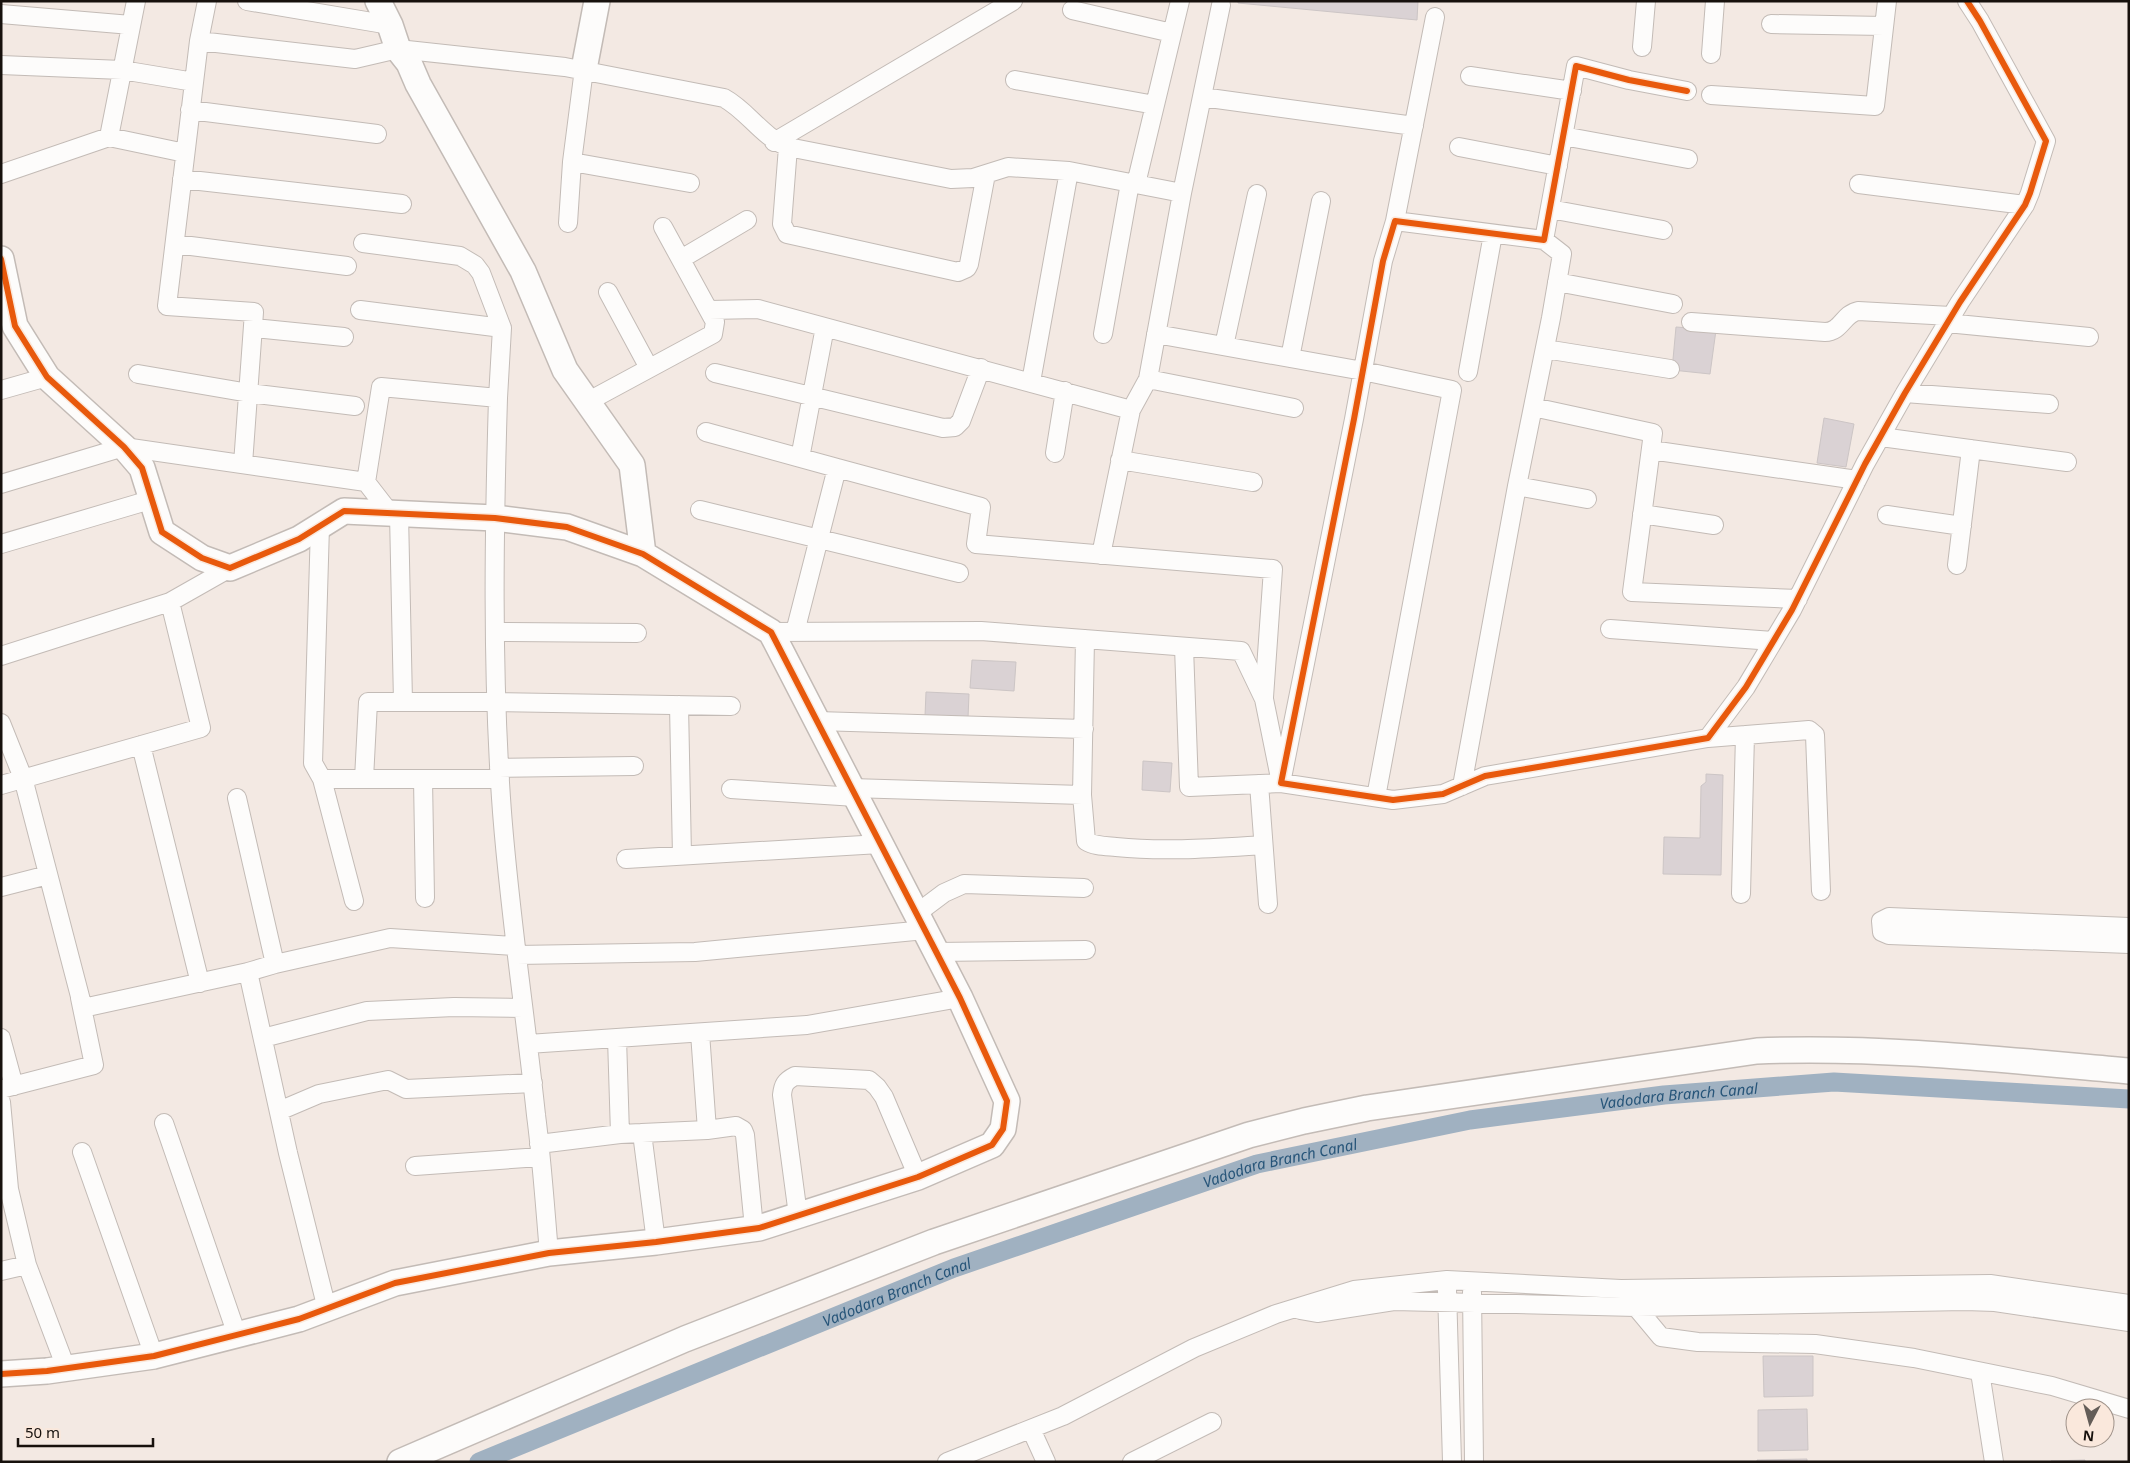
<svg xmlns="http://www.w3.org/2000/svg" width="2130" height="1463" viewBox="0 0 2130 1463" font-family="'Noto Sans',sans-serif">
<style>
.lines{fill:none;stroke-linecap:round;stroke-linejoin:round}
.canal{stroke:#a0b1c1;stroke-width:19}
.building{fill:#dad2d4;stroke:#ccc5c5}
.street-casing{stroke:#c3bbb6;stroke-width:20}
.secondary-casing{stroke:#c3bbb6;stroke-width:28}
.street{stroke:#fdfcfb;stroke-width:18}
.secondary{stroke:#fdfcfb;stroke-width:25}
.cycleway-casing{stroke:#fae8dc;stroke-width:9}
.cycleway{stroke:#e8590c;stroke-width:6}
.labels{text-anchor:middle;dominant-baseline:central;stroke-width:5;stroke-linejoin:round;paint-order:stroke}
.water-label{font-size:15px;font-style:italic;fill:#275579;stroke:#fae8dc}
</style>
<rect width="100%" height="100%" fill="#f3e9e3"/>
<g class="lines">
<path class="canal" id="s1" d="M479 1462 954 1268 1257 1164 1470 1120 1664 1095 1834 1082 2129 1099"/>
</g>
<path class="building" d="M1238 1H1418L1417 20 1238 3Z
M1676 327 1716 330 1710 374 1672 370Z
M1824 418 1854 424 1846 467 1817 463Z
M972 660 1016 662 1014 691 970 688Z
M926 692 969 694 968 718 925 716Z
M1143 761 1172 763 1170 792 1142 790Z
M1706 774 1723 775 1721 875 1663 874 1664 837 1700 838 1701 786 1706 782Z
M1763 1356H1813V1396L1764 1397Z
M1807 1409 1808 1450 1758 1451V1410Z
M1807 1459V1462H1757V1460Z
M2085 1460V1462L2051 1461Z"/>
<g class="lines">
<defs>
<path id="street" d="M207 1 199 41 167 306 254 312 243 464
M247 1 390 25
M1072 10 1172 33
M1 14 131 25
M1771 24 1884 26
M199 41 355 59 398 49 565 67 724 98C748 111 762 137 788 147L951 179 973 178 1008 167 1069 171 1182 193
M1642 47 1646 1
M1711 54 1715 1
M1 65 122 70 194 82
M584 69 572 162 690 183
M1470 76 1572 91
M1015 80 1155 105
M1687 91 1629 80 1576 66 1544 240 1395 221 1383 261 1354 419 1281 783 1393 800 1443 794 1485 776 1708 738 1746 687 1792 610 1865 464 1905 393 1960 302 2025 205 2030 193 2046 141 1980 21 1967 1
M1711 95 1875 106 1887 1
M1202 97 1414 126
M190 110 377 134
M1563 136 1688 159
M109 137 185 153
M774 142 1013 1
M788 147 782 224 787 234 958 272 967 268 969 264 986 174
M1459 147 1558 166
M1 174 109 137 136 1
M182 179 402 204
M1136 184 1180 1
M1859 184 2025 205
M1550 209 1663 230
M1395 221 1435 17
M568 223 572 162
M363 243 460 256 475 265 481 273 502 328 498 398
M175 244 347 266
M681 259 747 220
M1557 282 1673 304
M608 292 649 368
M360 310 502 328
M709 310 758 309 1131 410 1148 379 1182 193 1221 5
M1691 322 1825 332C1841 332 1843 314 1858 311L1951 316
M1947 323 2089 337
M254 328 344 337
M1103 334 1130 183
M1156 334 1363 371 1452 390 1376 797
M1224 346 1257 194
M1545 349 1670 369
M1290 358 1321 201
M1468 372 1493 234
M715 373 943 428 955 427 961 421 981 368
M138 374 249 393 355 406
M1148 379 1294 408
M1031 382 1069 171
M1 390 47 377
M1905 393 2049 404
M587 402 713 334 715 322 663 227
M1533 407 1653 433 1632 592 1798 599
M706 432 837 468 795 632
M1881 437 2067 462
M1651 450 1857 480
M1055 453 1065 391
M800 458 825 327
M1120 460 1253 482
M837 468 981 507 976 544 1273 569 1264 697
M366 482 381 387 498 398C494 531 492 665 501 798 508 904 525 1010 536 1115 542 1161 545 1207 549 1253
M1 484 124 447 366 482 390 513
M1517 486 1587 499
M700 510 959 573
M399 514 403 702
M1642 514 1714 525
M1887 515 1962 526
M320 526 313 763 322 779H500
M1 544 150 500
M1101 555 1131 410
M1957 565 1971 449
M1610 629 1773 641
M495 632 637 633
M771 632 981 631 1241 651 1264 699 1281 783 1189 787 1184 647
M1 656 170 602 230 568
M679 705 682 856
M817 721 1084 729
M1 723 23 778 83 1008 248 972
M1708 738 1809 730 1815 735 1821 891
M141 745 200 983
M499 768 634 766
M322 779 354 901
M364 779 368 702H497L731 706
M423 779 425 898
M1259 784 1268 904
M1 785 201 728 170 602
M1462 786 1517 486 1551 318 1562 254 1544 240
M851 788 1082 795 1085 639
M731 789 856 797
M1082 795 1086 841C1094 846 1105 846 1116 847 1165 852 1214 848 1263 845
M237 798 275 964
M626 859 880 844
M1 887 48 875
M1741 894 1745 735
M916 914 944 893 964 884 1084 888
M2129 927 1889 917 1881 921 1882 932 1889 935 2129 944
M936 952 1086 950
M517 955 695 952 925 930
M700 1033 707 1130
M1 1038 14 1086
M263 1038 367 1011 454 1007 523 1008
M617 1038 620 1134
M528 1044 807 1025 960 998
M1 1089 94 1065 80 998
M1 1102 9 1189 27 1265
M279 1111 319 1094 388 1080 406 1089 533 1083
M164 1123 237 1335
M642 1133 656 1242
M539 1144 620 1134 707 1130 736 1126 743 1130 745 1135 754 1228
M82 1152 154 1356
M415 1166 540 1157
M798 1215 782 1095C783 1085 785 1081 795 1076L869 1080 877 1087 884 1097 918 1177
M1 1271 27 1265 66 1368
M1447 1290 1452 1462
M1472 1292 1474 1462
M1631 1301 1661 1337 1698 1342 1815 1344 1914 1358 2052 1386 2129 1409
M327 1309 288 1153 248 972 275 964 390 938 515 946
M1300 1310 1317 1313 1394 1301 1636 1307 1965 1301 1995 1302 2129 1322
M1980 1372 1994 1462
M1031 1429 1046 1462
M947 1462 1063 1416 1194 1348 1276 1314 1354 1290 1447 1280 1621 1289 1990 1284 2129 1304
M1132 1462 1212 1422"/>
<path id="secondary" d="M378 1 390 25 398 49 409 63 418 84 523 271 565 370 632 465 643 554
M584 69 597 1
M1 259 15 326 47 377 124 447 142 468 162 532 202 558 230 568 299 539 344 511 495 518 567 527 643 554 771 632 960 998 1007 1101 1003 1129 992 1145 918 1177 759 1228 656 1242 549 1253 395 1283 299 1319 154 1356 47 1371 1 1374
M400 1462 685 1339 934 1242 1249 1135 1304 1121 1367 1108 1757 1051C1881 1046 2005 1060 2129 1071"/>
</defs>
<use href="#street" class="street-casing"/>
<use href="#secondary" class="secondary-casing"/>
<use href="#street" class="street"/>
<use href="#secondary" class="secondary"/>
<defs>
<path id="cycleway" d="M1687 91 1629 80 1576 66 1544 240 1395 221 1383 261 1354 419 1281 783 1393 800 1443 794 1485 776 1708 738 1746 687 1792 610 1865 464 1905 393 1960 302 2025 205 2030 193 2046 141 1980 21 1967 1
M1 259 15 326 47 377 124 447 142 468 162 532 202 558 230 568 299 539 344 511 495 518 567 527 643 554 771 632 960 998 1007 1101 1003 1129 992 1145 918 1177 759 1228 656 1242 549 1253 395 1283 299 1319 154 1356 47 1371 1 1374"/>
</defs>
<use href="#cycleway" class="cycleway-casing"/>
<use href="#cycleway" class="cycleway"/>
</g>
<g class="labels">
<g class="water-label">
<text stroke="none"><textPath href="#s1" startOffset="1261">Vadodara Branch Canal</textPath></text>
<text stroke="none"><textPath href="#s1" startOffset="856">Vadodara Branch Canal</textPath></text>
<text stroke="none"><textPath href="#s1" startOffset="451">Vadodara Branch Canal</textPath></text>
</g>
</g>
<rect width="2130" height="1463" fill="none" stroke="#17110d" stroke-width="5"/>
<g transform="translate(2090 1423) rotate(186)"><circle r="24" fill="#fae8dc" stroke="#9f9289"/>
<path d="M0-4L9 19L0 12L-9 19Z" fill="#645d58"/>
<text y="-8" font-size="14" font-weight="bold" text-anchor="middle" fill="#17110d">N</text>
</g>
<path d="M18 1438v8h135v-8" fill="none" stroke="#17110d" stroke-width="2.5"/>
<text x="25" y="1438" font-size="15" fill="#17110d" stroke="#fae8dc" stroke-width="4" paint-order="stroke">50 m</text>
</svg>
